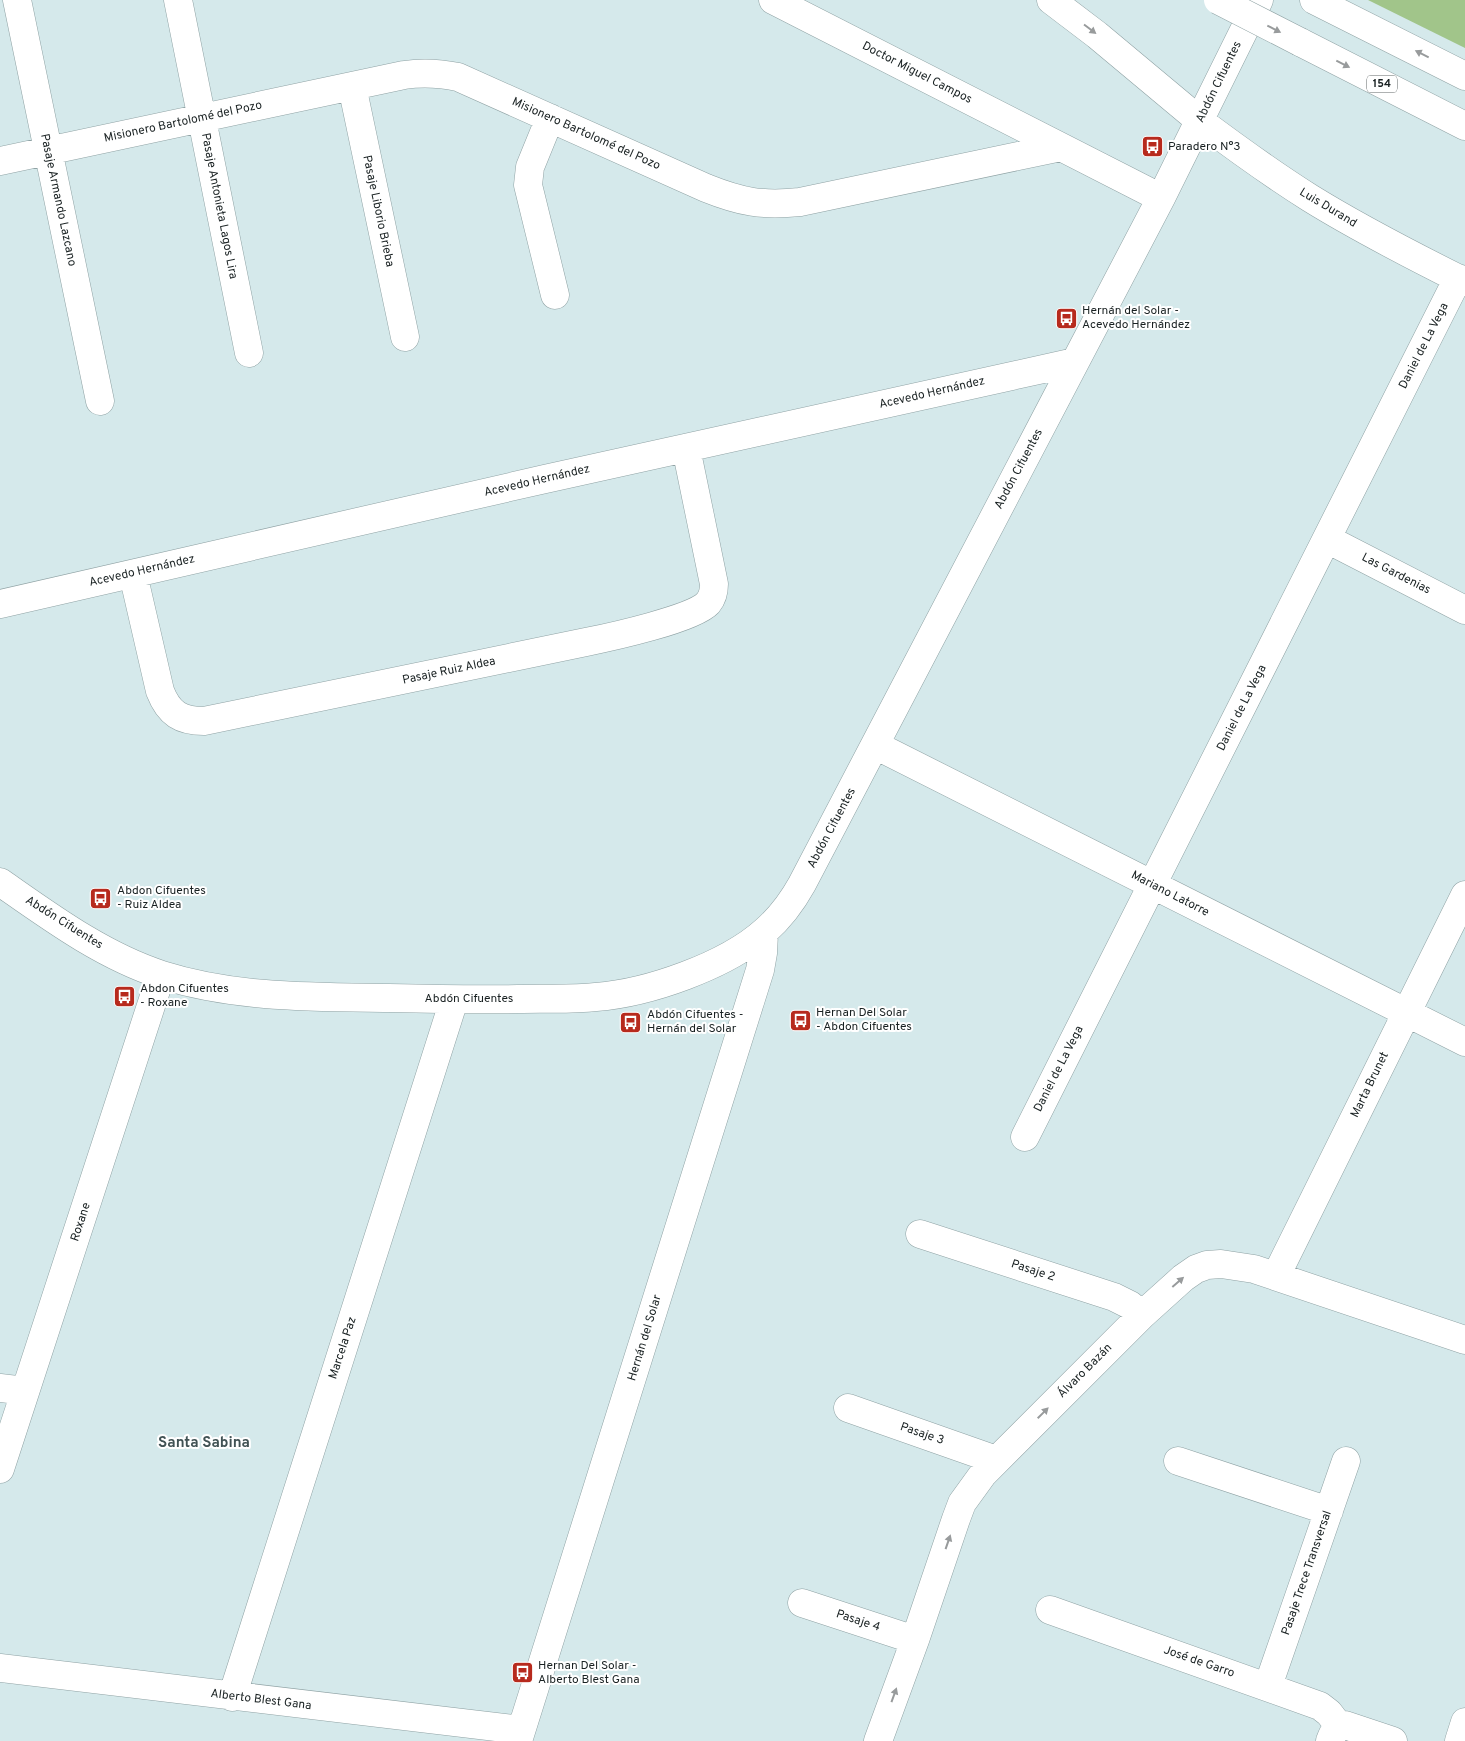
<svg xmlns="http://www.w3.org/2000/svg" width="1465" height="1741" viewBox="0 0 1465 1741" font-family="Overpass,sans-serif">
<style>
.green{fill:#a1c58a}
.lines{fill:none;stroke-linecap:round;stroke-linejoin:round}
.minor-casing{stroke:#8fa2a4;stroke-width:29}
.highway-casing{stroke:#8fa2a4;stroke-width:29}
.minor{stroke:#fff;stroke-width:28}
.highway{stroke:#fff;stroke-width:28}
.highway-bridge-casing{stroke:#8fa2a4;stroke-width:29;stroke-linecap:butt}
.highway-bridge{stroke:#fff;stroke-width:28}
.oneway{fill:#989b9c}
.labels{text-anchor:middle;dominant-baseline:central;stroke-width:4;stroke-linejoin:round;paint-order:stroke}
.shield{fill:#fff;stroke:#5e6464;stroke-width:1}
.shield-label{font-size:11px;font-weight:bold;fill:#192122}
.street-label{font-size:12px;fill:#192122;stroke:#fff}
.poi-label{font-size:12px;fill:#192122;stroke:#fff;text-anchor:start}
.quarter-label{font-size:15px;font-weight:bold;fill:#415254;stroke:#fff}
</style>
<rect width="100%" height="100%" fill="#d5e9eb"/>
<path class="green" d="M1368 0H1465V48Z"/>
<g class="lines">
<defs>
<path id="minor" d="M17 0 100 401
M178 0 249 353
M773 0 1161 198
M352 86 405 337
M550 118 530 167 528 185 555 295
M1200 121C1236 148 1272 174 1310 198 1360 229 1413 256 1465 282
M0 161 404 75C423 72 439 73 458 77L706 188C741 202 762 206 800 202L1061 147
M1327 539 1465 610
M133 574 160 691C169 714 181 721 204 721L586 642C611 637 693 619 708 603 713 597 714 591 714 584L686 448
M0 604 545 479 1075 362
M875 745 1465 1042
M0 882C50 917 103 956 162 975 235 998 312 997 387 998 431 999 474 1000 518 999 544 998 570 1000 596 997 648 993 726 966 765 931 781 917 792 902 802 884L1161 198 1259 0
M1025 1137 1458 278
M920 1234 1114 1297 1130 1305 1142 1315
M1276 1276 1465 895
M0 1388 25 1391
M848 1408 996 1460
M1178 1461 1329 1511
M0 1469 161 975
M802 1603 915 1640
M1050 1610 1320 1706 1329 1713 1339 1726
M0 1668 521 1730
M1268 1686 1346 1461
M232 1697 454 1000
M518 1741 760 970 763 953 764 933
M878 1741 915 1640 956 1519 962 1503 983 1474 1142 1315 1183 1278 1196 1269 1207 1265 1221 1264 1254 1269 1465 1340
M1330 1741C1333 1733 1335 1727 1345 1725L1393 1741
M1459 1741 1465 1722"/>
<path id="highway" d="M1051 0 1097 35 1200 121
M1314 0 1465 76
M1300 42 1465 126"/>
</defs>
<use href="#minor" class="minor-casing"/>
<use href="#highway" class="highway-casing"/>
<use href="#minor" class="minor"/>
<use href="#highway" class="highway"/>
<defs>
<path id="highway-bridge" d="M1218 0 1300 42"/>
</defs>
<use href="#highway-bridge" class="highway-bridge-casing"/>
<use href="#highway-bridge" class="highway-bridge"/>
</g>
<defs><path id="oneway-solid" d="M-6-.8H1V-3.2L6.5 0L1 3.2V.8H-6Z" transform="scale(1.25)"/></defs>
<g class="oneway">
<use href="#oneway-solid" transform="translate(1090 29) rotate(37)"/>
<use href="#oneway-solid" transform="translate(1274 29) rotate(27)"/>
<use href="#oneway-solid" transform="translate(1422 54) rotate(-153)"/>
<use href="#oneway-solid" transform="translate(1343 64) rotate(27)"/>
<use href="#oneway-solid" transform="translate(1178 1282) rotate(-41)"/>
<use href="#oneway-solid" transform="translate(1043 1413) rotate(-45)"/>
<use href="#oneway-solid" transform="translate(948 1542) rotate(-71)"/>
<use href="#oneway-solid" transform="translate(894 1695) rotate(-70)"/>
</g>
<defs>
<symbol id="bus-square" viewBox="-11 -11 22 22"><rect x="-9" y="-9" width="18" height="18" rx="4" fill="#b72a1d" stroke="#fff"/><path d="M-5-6H5V4H4V6H2V4H-2V6H-4V4H-5ZM-3.5-4V0h7V-4ZM-3.5 1.2v1.5H-2V1.2ZM2 1.2v1.5H3.5V1.2Z" fill="#fff"/></symbol>
</defs>
<g fill-rule="evenodd">
<use href="#bus-square" x="1140" y="134" width="25" height="25"/>
<use href="#bus-square" x="1054" y="306" width="25" height="25"/>
<use href="#bus-square" x="88" y="886" width="25" height="25"/>
<use href="#bus-square" x="112" y="984" width="25" height="25"/>
<use href="#bus-square" x="788" y="1008" width="25" height="25"/>
<use href="#bus-square" x="618" y="1010" width="25" height="25"/>
<use href="#bus-square" x="510" y="1660" width="25" height="25"/>
</g>
<g class="labels">
<rect class="shield" x="1367" y="75.5" width="30" height="17" rx="4"/>
<g class="shield-label">
<text x="1382" y="84">154</text>
</g>
<g class="street-label">
<text transform="translate(917 73) rotate(27)">Doctor Miguel Campos</text>
<text transform="translate(1219 82) rotate(-64)">Abdón Cifuentes</text>
<text transform="translate(183 122) rotate(-12)">Misionero Bartolomé del Pozo</text>
<text transform="translate(586 134) rotate(24)">Misionero Bartolomé del Pozo</text>
<text transform="translate(58 200) rotate(78)">Pasaje Armando Lazcano</text>
<text transform="translate(219 206) rotate(79)">Pasaje Antonieta Lagos Lira</text>
<text transform="translate(1328 208) rotate(31)">Luis Durand</text>
<text transform="translate(378 211) rotate(78)">Pasaje Liborio Brieba</text>
<text transform="translate(1424 346) rotate(-63)">Daniel de La Vega</text>
<text transform="translate(932 393) rotate(-13)">Acevedo Hernández</text>
<text transform="translate(1019 469) rotate(-62)">Abdón Cifuentes</text>
<text transform="translate(537 481) rotate(-13)">Acevedo Hernández</text>
<text transform="translate(142 571) rotate(-13)">Acevedo Hernández</text>
<text transform="translate(1396 574) rotate(27)">Las Gardenias</text>
<text transform="translate(449 671) rotate(-12)">Pasaje Ruiz Aldea</text>
<text transform="translate(1242 708) rotate(-63)">Daniel de La Vega</text>
<text transform="translate(832 828) rotate(-62)">Abdón Cifuentes</text>
<text transform="translate(1170 894) rotate(27)">Mariano Latorre</text>
<text transform="translate(64 923) rotate(32)">Abdón Cifuentes</text>
<text x="469" y="999">Abdón Cifuentes</text>
<text transform="translate(1059 1069) rotate(-63)">Daniel de La Vega</text>
<text transform="translate(1370 1085) rotate(-64)">Marta Brunet</text>
<text transform="translate(81 1222) rotate(-72)">Roxane</text>
<text transform="translate(1033 1271) rotate(18)">Pasaje 2</text>
<text transform="translate(645 1338) rotate(-73)">Hernán del Solar</text>
<text transform="translate(343 1348) rotate(-72)">Marcela Paz</text>
<text transform="translate(1085 1371) rotate(-45)">Álvaro Bazán</text>
<text transform="translate(922 1434) rotate(19)">Pasaje 3</text>
<text transform="translate(1307 1573) rotate(-71)">Pasaje Trece Transversal</text>
<text transform="translate(858 1621) rotate(18)">Pasaje 4</text>
<text transform="translate(1199 1662) rotate(19)">José de Garro</text>
<text transform="translate(261 1700) rotate(7)">Alberto Blest Gana</text>
</g>
<g class="poi-label">
<text x="1168" y="147">Paradero N°3</text>
<text x="1082" y="311">Hernán del Solar -<tspan x="1082" dy="14">Acevedo Hernández</tspan></text>
<text x="117" y="891">Abdon Cifuentes<tspan x="117" dy="14">- Ruiz Aldea</tspan></text>
<text x="140" y="989">Abdon Cifuentes<tspan x="140" dy="14">- Roxane</tspan></text>
<text x="816" y="1013">Hernan Del Solar<tspan x="816" dy="14">- Abdon Cifuentes</tspan></text>
<text x="647" y="1015">Abdón Cifuentes -<tspan x="647" dy="14">Hernán del Solar</tspan></text>
<text x="538" y="1666">Hernan Del Solar -<tspan x="538" dy="14">Alberto Blest Gana</tspan></text>
</g>
<g class="quarter-label">
<text x="204" y="1443">Santa Sabina</text>
</g>
</g>
</svg>
